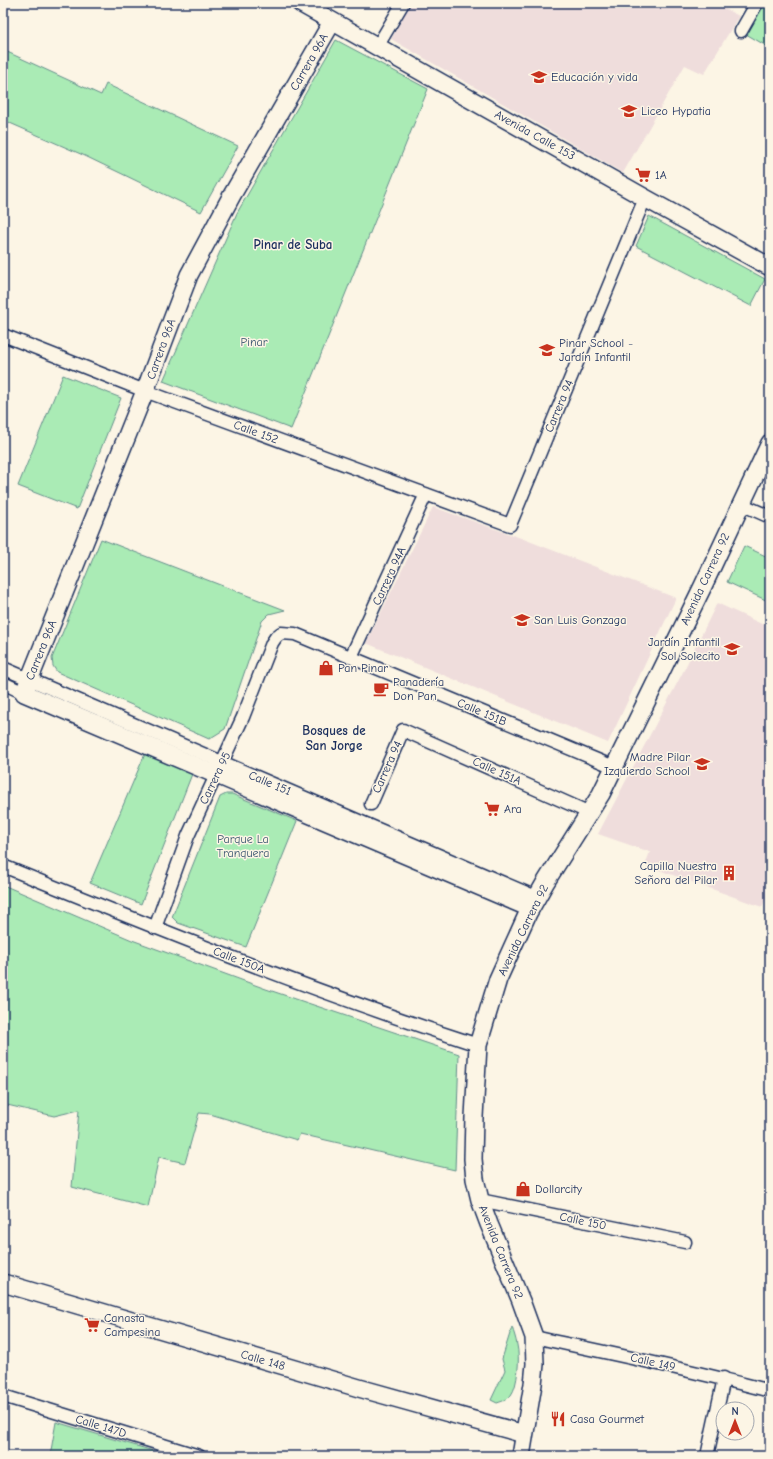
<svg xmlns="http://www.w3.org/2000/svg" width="773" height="1459" viewBox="0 0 773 1459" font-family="'Comic Neue',sans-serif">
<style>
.built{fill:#efdddc}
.green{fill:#aaebb5;stroke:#628d8a}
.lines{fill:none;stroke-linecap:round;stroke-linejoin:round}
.street-casing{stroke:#1b2f5e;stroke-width:15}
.secondary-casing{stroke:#1b2f5e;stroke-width:20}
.street{stroke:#fcf5e5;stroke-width:12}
.secondary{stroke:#fcf5e5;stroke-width:17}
.labels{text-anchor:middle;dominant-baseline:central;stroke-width:3;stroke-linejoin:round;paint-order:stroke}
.street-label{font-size:12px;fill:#1b2f5e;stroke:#fcf5e5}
.poi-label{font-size:12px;fill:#1b2f5e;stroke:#fcf5e5;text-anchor:start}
.park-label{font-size:12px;fill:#38556f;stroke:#fcf5e5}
.neighbourhood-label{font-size:13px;font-weight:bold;fill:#1b2f5e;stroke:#fcf5e5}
</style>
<rect width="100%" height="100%" fill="#fcf5e5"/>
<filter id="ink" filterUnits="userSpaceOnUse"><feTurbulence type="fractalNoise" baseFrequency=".025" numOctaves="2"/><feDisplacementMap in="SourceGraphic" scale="8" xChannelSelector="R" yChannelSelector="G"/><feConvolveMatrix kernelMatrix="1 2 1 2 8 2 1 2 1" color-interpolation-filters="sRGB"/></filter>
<g filter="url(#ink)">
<path class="built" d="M411 3H713L739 16 704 74 685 65 623 173 391 39Z
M433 507 521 538 676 598 608 743 366 643Z
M717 603 770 628V890L762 907 645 865 650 852 598 834 684 670Z"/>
<path class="green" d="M765 3H770V48L746 34Z
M336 40 428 89 291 429 163 381 237 213Z
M3 50 101 95 106 84 238 146 201 212 83 155 3 120Z
M649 216 765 279 751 306 636 246Z
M63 375 121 398 77 509 18 486Z
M101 539 285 610 269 614 262 621 225 729 209 739 57 672 53 666 52 658Z
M744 546 770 558V602L727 582Z
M145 754 192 774 141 904 90 883Z
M226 794H232L297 821 246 947 178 923 172 917 220 797Z
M3 885 132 940 266 989 459 1054 455 1170 300 1134 297 1140 210 1114 199 1113 185 1163 159 1157 148 1207 72 1187 79 1110 54 1116 3 1104Z
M512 1327C514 1333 516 1339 517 1345 520 1357 518 1386 511 1395 507 1400 503 1401 497 1403L491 1400 505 1370 502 1359Z
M56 1422 170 1456H50Z"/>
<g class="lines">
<defs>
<path id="street" d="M741 31 757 3
M377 47 403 3
M3 335 145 391 510 525 645 198
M741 504 770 517
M351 657 426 494
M3 668 536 897
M3 683 24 693
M371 804 403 730 590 813
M3 866C160 930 317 993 478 1045
M155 928 188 836 243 717 272 643 276 637 281 633 295 634 614 767
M480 1200 685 1242
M534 1337C613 1354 692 1370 770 1391
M3 1396 199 1456
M707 1456 724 1378"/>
<path id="secondary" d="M300 3 645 198 770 267
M332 22 232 195 189 275 145 391 24 693 530 908
M3 1283 359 1388 524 1434
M521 1456 533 1384 535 1364 534 1337 521 1301 489 1224 480 1200 475 1179 473 1159 474 1117 478 1045 498 979 528 913 545 883 601 794 703 586 770 443"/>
</defs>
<use href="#street" class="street-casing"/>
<use href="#secondary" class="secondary-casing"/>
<use href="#street" class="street"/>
<use href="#secondary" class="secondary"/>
</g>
</g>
<defs>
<symbol id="school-bare" viewBox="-9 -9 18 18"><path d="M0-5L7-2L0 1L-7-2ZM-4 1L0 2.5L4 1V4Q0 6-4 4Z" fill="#c8321e" stroke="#fcf5e5" stroke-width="2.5" paint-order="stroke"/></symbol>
<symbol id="supermarket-bare" viewBox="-9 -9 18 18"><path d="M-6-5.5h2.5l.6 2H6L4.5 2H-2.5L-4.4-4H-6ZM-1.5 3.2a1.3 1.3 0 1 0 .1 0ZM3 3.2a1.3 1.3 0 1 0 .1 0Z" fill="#c8321e" stroke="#fcf5e5" stroke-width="2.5" paint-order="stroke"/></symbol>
<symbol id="shop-bare" viewBox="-9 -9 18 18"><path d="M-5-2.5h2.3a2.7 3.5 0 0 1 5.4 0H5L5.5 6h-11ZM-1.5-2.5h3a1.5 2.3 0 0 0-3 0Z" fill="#c8321e" stroke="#fcf5e5" stroke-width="2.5" paint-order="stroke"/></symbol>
<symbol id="cafe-bare" viewBox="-9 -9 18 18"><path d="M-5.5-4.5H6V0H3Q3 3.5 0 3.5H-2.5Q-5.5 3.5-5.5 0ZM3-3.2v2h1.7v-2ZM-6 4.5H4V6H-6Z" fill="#c8321e" stroke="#fcf5e5" stroke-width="2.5" paint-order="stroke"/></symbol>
<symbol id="building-bare" viewBox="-9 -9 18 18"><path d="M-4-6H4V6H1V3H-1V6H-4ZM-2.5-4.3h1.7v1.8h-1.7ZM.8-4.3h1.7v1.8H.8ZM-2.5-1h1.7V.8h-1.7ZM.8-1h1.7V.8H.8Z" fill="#c8321e" stroke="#fcf5e5" stroke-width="2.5" paint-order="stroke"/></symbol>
<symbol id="restaurant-bare" viewBox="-9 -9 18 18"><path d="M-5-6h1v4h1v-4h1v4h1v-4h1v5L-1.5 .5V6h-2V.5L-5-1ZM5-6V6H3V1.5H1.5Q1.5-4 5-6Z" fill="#c8321e" stroke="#fcf5e5" stroke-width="2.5" paint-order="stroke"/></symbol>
</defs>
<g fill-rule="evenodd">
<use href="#school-bare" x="528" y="66" width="22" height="22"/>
<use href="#school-bare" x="618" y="100" width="22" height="22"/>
<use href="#supermarket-bare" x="632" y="164" width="22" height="22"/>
<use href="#school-bare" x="536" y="339" width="22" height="22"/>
<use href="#school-bare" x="511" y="609" width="22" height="22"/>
<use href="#school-bare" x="721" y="638" width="22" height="22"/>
<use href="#shop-bare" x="315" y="657" width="22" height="22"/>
<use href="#cafe-bare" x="370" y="678" width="22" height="22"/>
<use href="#school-bare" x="691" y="753" width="22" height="22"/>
<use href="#supermarket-bare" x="481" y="798" width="22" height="22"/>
<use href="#building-bare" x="718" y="862" width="22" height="22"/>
<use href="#shop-bare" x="512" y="1178" width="22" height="22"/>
<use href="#supermarket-bare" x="81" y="1314" width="22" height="22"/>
<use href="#restaurant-bare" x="547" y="1408" width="22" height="22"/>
</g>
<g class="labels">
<g class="street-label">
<text transform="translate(309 62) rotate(-60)">Carrera 96A</text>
<text transform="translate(535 135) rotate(29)">Avenida Calle 153</text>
<text transform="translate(161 349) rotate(-70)">Carrera 96A</text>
<text transform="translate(559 406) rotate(-67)">Carrera 94</text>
<text transform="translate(256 432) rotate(20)">Calle 152</text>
<text transform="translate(389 576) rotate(-65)">Carrera 94A</text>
<text transform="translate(705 579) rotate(-65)">Avenida Carrera 92</text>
<text transform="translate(41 650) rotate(-68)">Carrera 96A</text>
<text transform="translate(482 712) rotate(23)">Calle 151B</text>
<text transform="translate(387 767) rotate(-66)">Carrera 94</text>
<text transform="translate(497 771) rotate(24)">Calle 151A</text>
<text transform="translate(215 778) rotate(-64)">Carrera 95</text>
<text transform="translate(270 783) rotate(23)">Calle 151</text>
<text transform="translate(523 930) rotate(-64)">Avenida Carrera 92</text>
<text transform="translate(239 960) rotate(21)">Calle 150A</text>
<text transform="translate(583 1221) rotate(12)">Calle 150</text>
<text transform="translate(501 1252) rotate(68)">Avenida Carrera 92</text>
<text transform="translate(263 1360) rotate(16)">Calle 148</text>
<text transform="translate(653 1362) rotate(13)">Calle 149</text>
<text transform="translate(101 1426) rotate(17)">Calle 147D</text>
</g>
<g class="poi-label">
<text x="551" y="77">Educación y vida</text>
<text x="641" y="111">Liceo Hypatia</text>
<text x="655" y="175">1A</text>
<text x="559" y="343">Pinar School -<tspan x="559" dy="14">Jardín Infantil</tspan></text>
<text x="534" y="620">San Luis Gonzaga</text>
<text x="720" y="642" text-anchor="end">Jardín Infantil<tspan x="720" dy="14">Sol Solecito</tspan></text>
<text x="338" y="668">Pan Pinar</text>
<text x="393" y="682">Panadería<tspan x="393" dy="14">Don Pan</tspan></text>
<text x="690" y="757" text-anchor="end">Madre Pilar<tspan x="690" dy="14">Izquierdo School</tspan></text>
<text x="504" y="809">Ara</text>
<text x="717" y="866" text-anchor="end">Capilla Nuestra<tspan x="717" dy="14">Señora del Pilar</tspan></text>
<text x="535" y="1189">Dollarcity</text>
<text x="104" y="1318">Canasta<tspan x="104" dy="14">Campesina</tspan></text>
<text x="570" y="1419">Casa Gourmet</text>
</g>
<g class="park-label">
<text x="254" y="342">Pinar</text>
<text x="243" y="839">Parque La<tspan x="243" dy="14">Tranquera</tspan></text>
</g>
<g class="neighbourhood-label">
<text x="293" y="244">Pinar de Suba</text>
<text x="334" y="730">Bosques de<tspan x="334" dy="15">San Jorge</tspan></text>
</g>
</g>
<rect width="773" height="1459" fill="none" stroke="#fcf5e5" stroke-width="16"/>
<rect x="8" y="8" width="757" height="1443" fill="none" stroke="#1b2f5e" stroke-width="1.5" filter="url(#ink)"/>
<g transform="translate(735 1421)"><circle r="19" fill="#fcf5e5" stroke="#a2a6af"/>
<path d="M0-3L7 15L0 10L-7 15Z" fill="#c8321e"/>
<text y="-6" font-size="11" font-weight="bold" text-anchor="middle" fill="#1b2f5e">N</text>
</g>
</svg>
